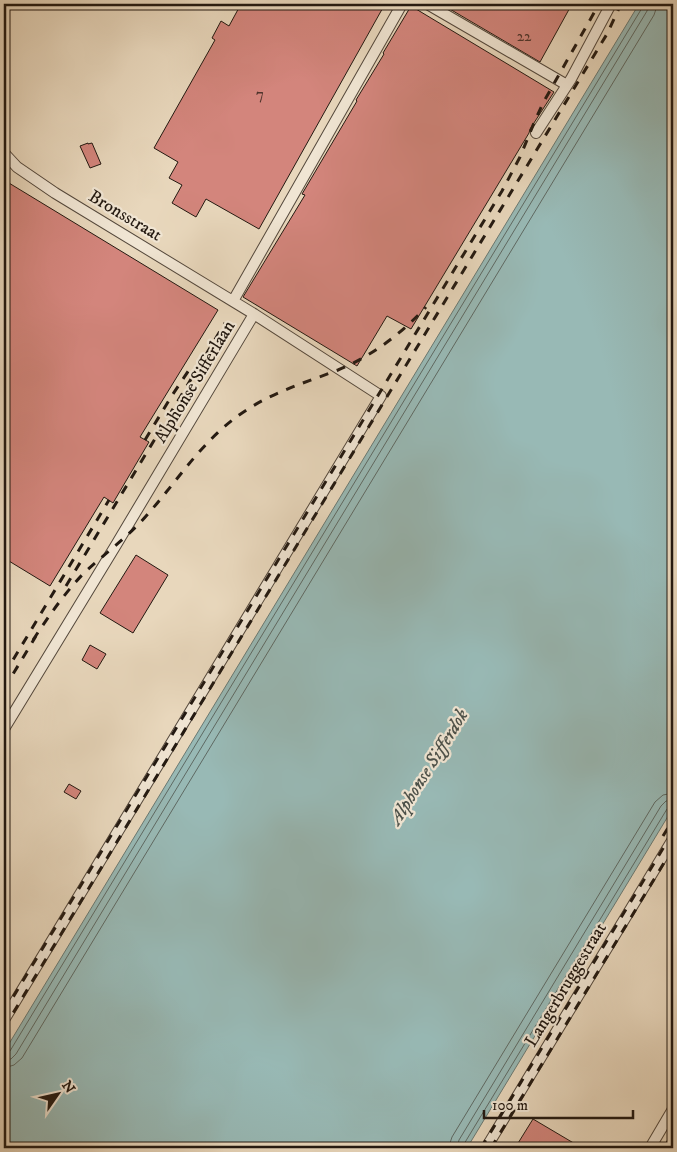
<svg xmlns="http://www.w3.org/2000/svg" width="677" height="1152" viewBox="0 0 677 1152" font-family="'IM FELL DW Pica',serif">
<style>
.water{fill:#98b9b5;stroke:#697973}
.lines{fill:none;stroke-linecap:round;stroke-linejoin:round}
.shore{stroke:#5e6963;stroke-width:1}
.building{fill:#d3857c;stroke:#231911}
.minor-casing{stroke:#54483c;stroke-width:12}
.minor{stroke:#f0e5d3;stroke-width:10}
.rail{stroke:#231911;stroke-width:3;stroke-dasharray:9 9;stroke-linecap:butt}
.labels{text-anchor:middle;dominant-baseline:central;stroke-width:4.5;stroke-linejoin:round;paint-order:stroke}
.number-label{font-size:15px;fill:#4f342c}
.street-label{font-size:18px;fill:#231911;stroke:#f0e5d3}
.water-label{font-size:19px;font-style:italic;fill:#4c514a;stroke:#f0e5d3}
</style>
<rect width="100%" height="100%" fill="#e8d7bc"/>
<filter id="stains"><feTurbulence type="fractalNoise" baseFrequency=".004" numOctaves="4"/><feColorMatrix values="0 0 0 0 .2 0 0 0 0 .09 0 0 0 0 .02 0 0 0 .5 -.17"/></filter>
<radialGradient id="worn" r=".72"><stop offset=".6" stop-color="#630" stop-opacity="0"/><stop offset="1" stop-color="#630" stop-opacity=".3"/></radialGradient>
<path class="water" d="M639 4H673V808L467 1148H4V1052Z"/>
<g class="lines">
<path class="shore" d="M4 1054 7 1053 10 1051 642 8 643 4
M4 1060 11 1059 16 1054 647 11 649 4
M4 1068 14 1065 22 1058 654 15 656 9 657 4
M449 1148 450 1143 452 1137 655 802 663 795 673 793
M457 1148 459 1140 661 806 666 801 673 800
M463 1148 464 1144 667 809 670 807 673 806"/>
</g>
<path class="building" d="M241 4H385L259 229 206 199 196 217 172 203 182 185 169 178 178 162 154 148 215 40 212 38 221 21 229 26Z
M450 4H572L540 62 448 8Z
M411 6 554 92 530 129 529 133 411 329 387 316 357 366 243 297 305 195 302 194 357 101 356 100 384 54 383 53Z
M88 143V144L92 143 101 164 90 168 80 146Z
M4 180 218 310 140 437 149 442 113 503 104 497 50 586 4 558Z
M136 555 168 575 133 633 100 613Z
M90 645 106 654 97 669 82 660Z
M69 784 81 791 76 799 64 792Z
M533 1119 582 1148H515Z"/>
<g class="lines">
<defs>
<path id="minor" d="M429 4V5L567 85
M536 133 571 79 611 4
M4 153 17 167 55 193 254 314 116 545 4 729
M233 301 402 4
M4 1020 381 396 254 314
M486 1148 673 839
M650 1148 673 1109"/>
</defs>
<use href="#minor" class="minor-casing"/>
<use href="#minor" class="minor"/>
<path class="rail" d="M145 440 171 397 189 370
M66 586 225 323
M33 640C48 617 64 594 83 574 104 554 128 537 147 515 180 478 204 437 248 409 276 391 307 382 338 370 372 356 401 334 426 307
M4 675 109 500
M4 689 36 636
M663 836 673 820
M4 1012 502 191 520 157 534 123 543 103 599 4
M4 1028 607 34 621 4
M481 1148 673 832
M491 1148 673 848
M664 1148 673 1133"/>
</g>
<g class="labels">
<g class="number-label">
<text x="524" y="36">22</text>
<text x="260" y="94">7</text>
</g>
<g class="street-label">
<text transform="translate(125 216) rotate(31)">Bronsstraat</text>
<text transform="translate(195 382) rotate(-59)">Alphonse Sifferlaan</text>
<text transform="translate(566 985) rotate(-59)">Langerbruggestraat</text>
</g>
<g class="water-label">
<text transform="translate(429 767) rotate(-58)">Alphonse Sifferdok</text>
</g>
</g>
<rect width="677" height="1152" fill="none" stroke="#e8d7bc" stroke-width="20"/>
<rect x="5" y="5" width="667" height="1142" fill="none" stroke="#231911" stroke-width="2.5"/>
<rect x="10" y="10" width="657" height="1132" fill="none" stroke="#231911"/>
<g transform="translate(58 1094) rotate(56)" stroke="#f0e5d3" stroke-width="4" paint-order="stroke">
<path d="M0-4L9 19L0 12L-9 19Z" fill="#231911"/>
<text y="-8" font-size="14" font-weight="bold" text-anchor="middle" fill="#231911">N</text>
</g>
<path d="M484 1110v8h149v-8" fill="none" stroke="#231911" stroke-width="2.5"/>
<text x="492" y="1110" font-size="15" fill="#231911" stroke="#f0e5d3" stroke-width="4" paint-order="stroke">100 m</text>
<rect width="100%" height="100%" filter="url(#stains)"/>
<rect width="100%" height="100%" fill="url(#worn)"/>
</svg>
